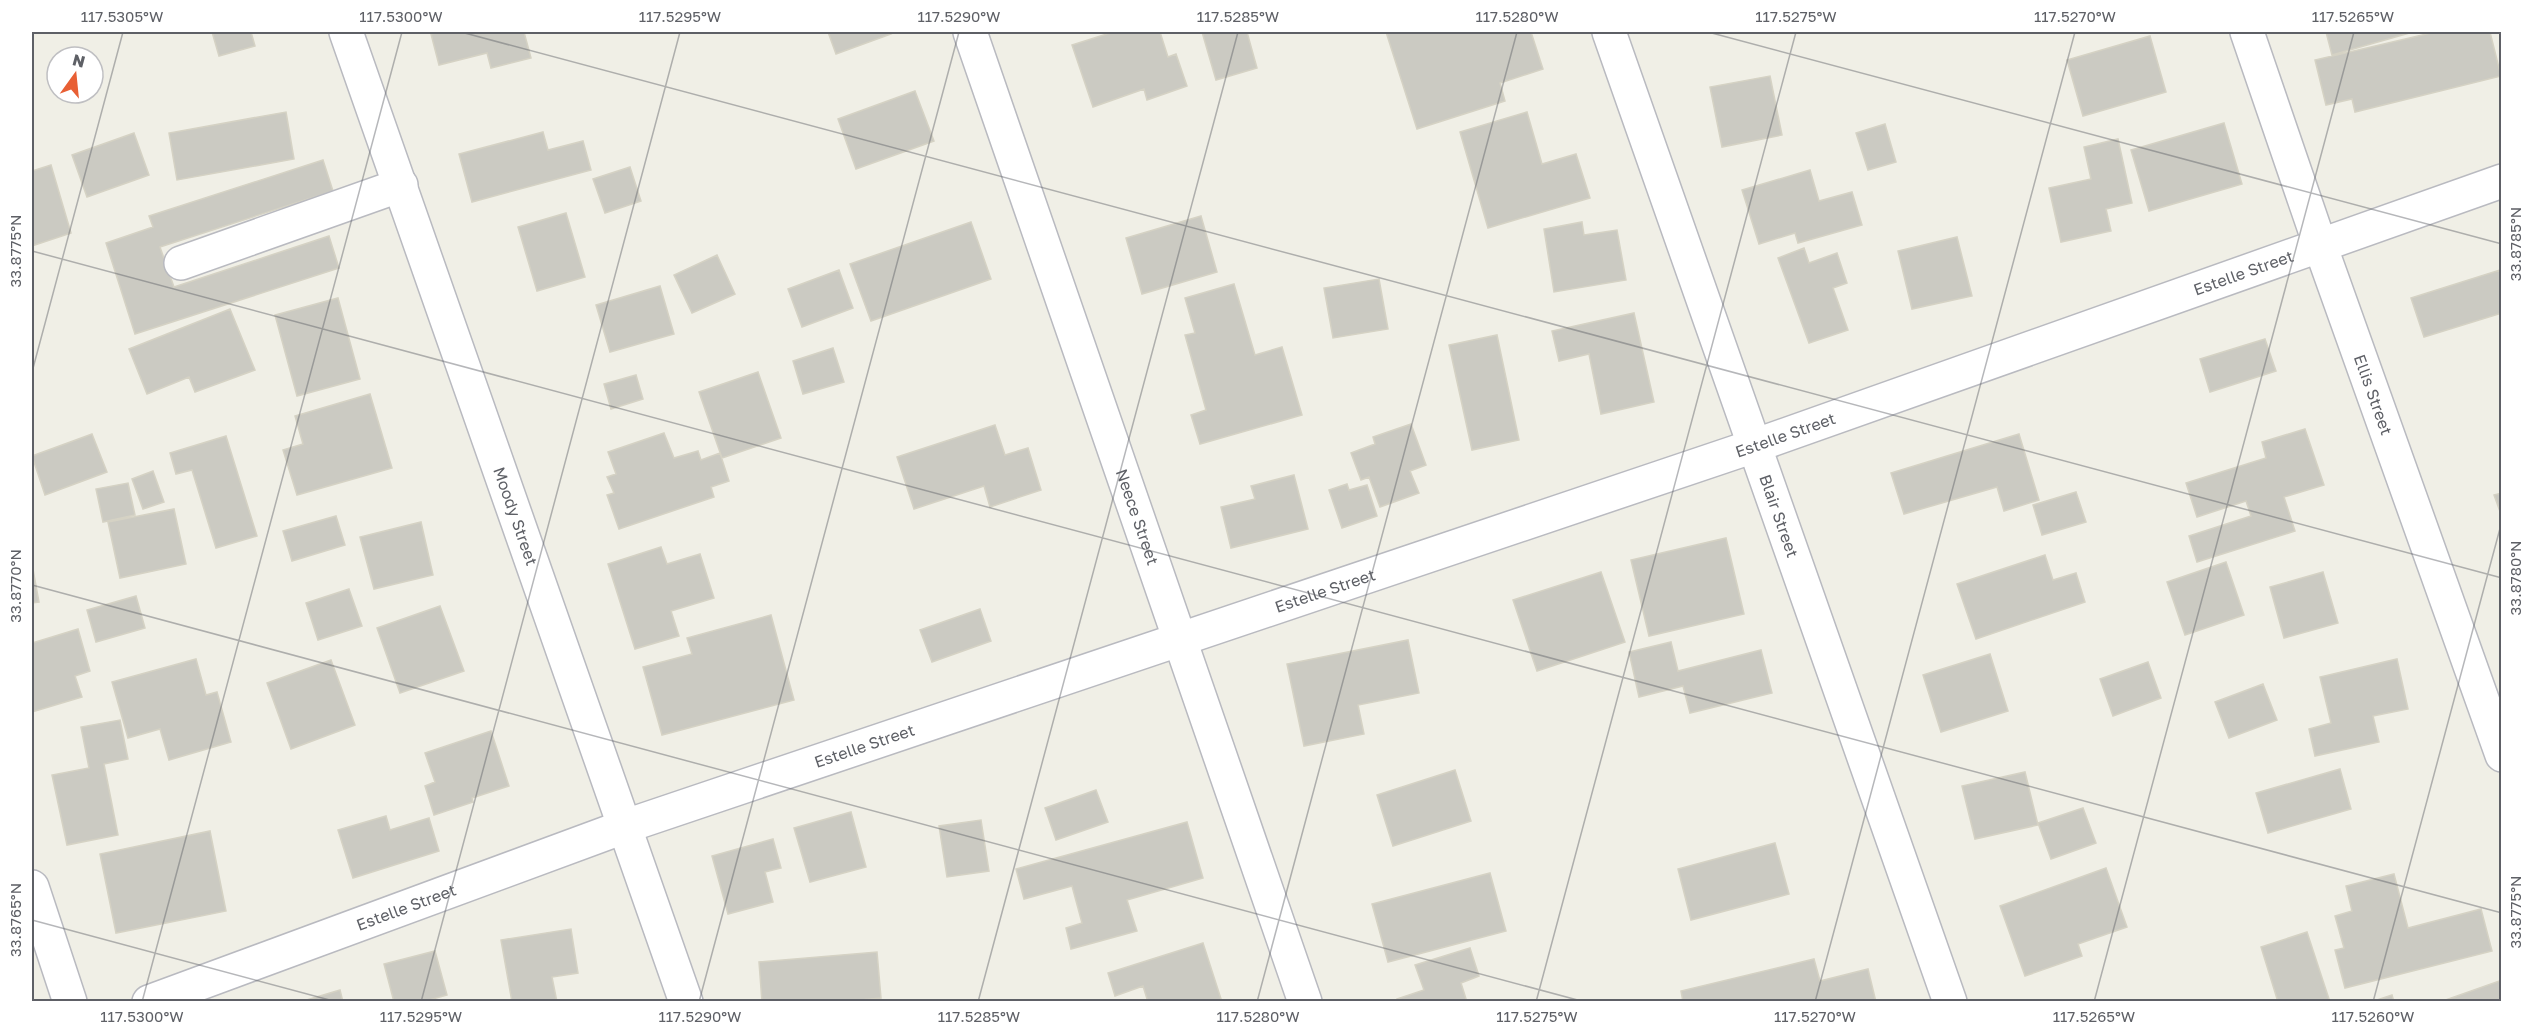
<svg xmlns="http://www.w3.org/2000/svg" width="2533" height="1033" viewBox="0 0 2533 1033" font-family="'Golos Text',sans-serif">
<style>
.building{fill:#cbcac2;stroke:#d5d2c4;stroke-width:1.5}
.lines{fill:none;stroke-linecap:round;stroke-linejoin:round}
.minor-casing{stroke:#b9bac0;stroke-width:36}
.minor{stroke:#fff;stroke-width:33}
.ticks{fill:none;stroke:#5e6066;stroke-width:1.5;stroke-opacity:0.45}
.labels{text-anchor:middle;dominant-baseline:central;stroke-width:4.5;stroke-linejoin:round;paint-order:stroke}
.street-label{font-size:16px;fill:#5e6066;stroke:#fff}
.neatline{fill:none;stroke:#5e6066;stroke-width:2}
.ticks-label{font-size:15px;text-anchor:middle;fill:#5e6066}
</style>
<rect width="100%" height="100%" fill="#f0efe6"/>
<path class="building" d="M212 32H251L255 46 219 56Z
M439 32H524L531 58 491 68 487 53 439 65 431 34Z
M828 32H889L891 34 836 54Z
M1113 32H1160L1168 57 1176 54 1187 86 1147 100 1144 89 1093 107 1072 45Z
M1202 32H1247L1257 68 1216 80Z
M1386 32H1531L1543 69 1500 83 1505 101 1417 129Z
M2326 32H2413L2332 55Z
M2435 32H2490L2501 76 2355 112 2352 99 2326 105 2315 60Z
M2150 36 2166 92 2083 116 2067 60Z
M1770 76 1782 135 1722 147 1710 87Z
M915 91 934 141 856 169 838 119Z
M286 112 294 159 177 180 169 133Z
M1527 112 1542 164 1576 154 1590 198 1488 228 1460 132Z
M2224 123 2242 184 2149 211 2131 150Z
M1885 124 1896 162 1868 170 1856 133Z
M543 132 548 150 583 141 591 170 472 202 459 154Z
M134 133 149 175 87 197 72 155Z
M2118 139 2132 203 2106 209 2111 231 2061 242 2049 188 2091 179 2084 147Z
M323 160 333 191 160 247 174 287 329 236 339 268 135 334 106 243 153 227 149 216Z
M51 165 71 233 32 246V171Z
M630 167 641 201 605 213 593 179Z
M1810 170 1819 201 1852 192 1862 225 1798 243 1795 233 1759 244 1742 190Z
M566 213 585 277 537 291 518 227Z
M1201 216 1217 272 1142 294 1126 238Z
M971 222 991 279 871 321 850 264Z
M1582 222 1584 235 1617 230 1626 280 1554 292 1544 229Z
M1957 237 1972 296 1912 309 1898 251Z
M1804 248 1809 263 1837 253 1847 283 1833 288 1848 330 1809 343 1778 258Z
M717 255 735 294 692 313 674 275Z
M839 270 853 308 802 327 788 289Z
M2500 270 2502 313 2424 337 2411 298Z
M1379 279 1388 329 1333 338 1324 288Z
M1234 284 1255 355 1282 347 1302 415 1200 444 1191 415 1206 410 1185 335 1195 333 1185 298Z
M660 286 674 334 610 352 596 305Z
M338 298 360 379 297 396 275 315Z
M230 309 255 370 195 392 189 377 147 394 129 349Z
M1634 313 1654 402 1601 414 1589 354 1559 361 1552 331Z
M1497 335 1519 440 1472 450 1449 345Z
M2265 339 2276 371 2210 392 2200 359Z
M833 348 844 382 803 394 793 361Z
M758 372 781 438 722 458 699 392Z
M636 375 643 399 611 409 604 384Z
M370 394 392 468 297 495 283 450 303 444 295 416Z
M1411 424 1426 465 1410 471 1419 493 1380 507 1369 477 1361 480 1351 453 1375 444 1373 437Z
M995 425 1005 455 1028 448 1041 490 990 507 984 486 914 509 897 457Z
M2305 429 2324 485 2284 497 2295 531 2197 562 2189 536 2251 516 2246 501 2197 517 2186 483 2266 458 2262 442Z
M664 433 674 458 698 451 701 460 720 453 729 481 711 487 714 497 619 529 607 495 614 493 607 477 616 474 608 452Z
M92 434 107 472 45 495 32 456Z
M2019 434 2039 500 2004 511 1997 487 1904 514 1891 473Z
M226 436 257 536 216 548 192 470 176 474 170 453Z
M153 471 164 502 143 509 132 479Z
M1294 475 1308 529 1231 548 1221 507 1255 499 1251 486Z
M128 483 135 515 103 522 96 489Z
M1347 484 1349 490 1367 485 1377 516 1342 528 1329 490Z
M2076 492 2086 522 2042 535 2033 505Z
M2502 493V517L2494 495Z
M174 509 186 564 120 578 108 522Z
M336 516 345 545 292 561 283 531Z
M421 522 433 575 374 589 360 537Z
M1726 538 1744 614 1649 636 1631 560Z
M661 547 667 564 700 554 714 598 671 611 679 636 635 649 608 564Z
M2045 555 2053 580 2076 573 2085 602 1976 639 1957 584Z
M2226 562 2244 615 2185 635 2167 582Z
M32 564 39 602 32 603Z
M1601 572 1625 642 1537 671 1513 600Z
M2323 572 2338 623 2284 638 2270 587Z
M349 589 362 626 318 640 306 603Z
M136 596 145 628 96 642 87 610Z
M440 606 464 671 400 693 377 628Z
M980 609 991 641 932 662 920 630Z
M771 615 794 700 662 735 643 667 692 654 687 638Z
M78 629 90 671 75 676 82 697 32 712V643Z
M1408 640 1419 693 1358 705 1364 734 1304 746 1287 664Z
M1671 642 1678 671 1761 650 1772 693 1690 713 1683 686 1639 697 1629 652Z
M1990 654 2008 711 1941 732 1923 675Z
M196 659 206 695 217 692 231 742 169 760 160 729 128 738 112 682Z
M2397 659 2408 709 2373 716 2379 742 2315 756 2309 729 2331 723 2320 677Z
M331 660 355 725 291 749 267 683Z
M2148 662 2161 698 2113 716 2100 679Z
M2263 684 2277 720 2229 738 2215 702Z
M120 720 128 759 104 764 118 835 67 845 52 775 89 768 81 727Z
M491 731 509 786 472 798 473 802 434 815 425 786 435 782 425 753Z
M2340 769 2351 809 2268 833 2256 793Z
M1455 770 1471 821 1393 846 1377 795Z
M2025 772 2038 825 1975 839 1962 786Z
M1096 790 1108 822 1056 840 1045 808Z
M2083 808 2096 843 2051 859 2038 823Z
M851 812 866 867 810 882 794 828Z
M386 816 390 830 429 818 439 851 353 878 338 830Z
M981 820 989 871 947 877 939 826Z
M1187 822 1203 878 1127 900 1137 931 1071 949 1066 928 1082 923 1072 886 1024 899 1016 869Z
M210 831 226 911 116 933 100 854Z
M773 839 781 868 765 872 773 902 728 914 712 856Z
M1775 843 1789 894 1691 920 1678 869Z
M2106 868 2127 927 2078 944 2082 956 2025 976 2000 906Z
M1490 873 1506 931 1388 962 1372 904Z
M2394 874 2408 928 2481 909 2492 951 2345 988 2335 950 2344 948 2335 916 2352 911 2346 886Z
M571 929 578 973 552 977 557 1002H512L501 940Z
M2307 932 2330 1002H2278L2261 947Z
M1203 943 1222 1002H1148L1143 986 1115 996 1108 973Z
M1470 948 1479 976 1461 983 1467 1002H1398L1397 999 1424 990 1415 965Z
M435 951 447 995 422 1002H394L384 964Z
M877 952 881 998 840 1002H762L759 962Z
M1814 959 1820 981 1868 969 1876 1002H1683L1681 991Z
M2502 980V1002H2440Z
M340 990 343 1002H300Z
M2392 995 2394 1002H2371Z"/>
<g class="lines">
<defs>
<g id="minor">
<path id="s1" d="M346 32 686 1002"/>
<path id="s2" d="M970 32 1305 1002"/>
<path id="s3" d="M1609 32 1950 1002"/>
<path id="s4" d="M2247 32 2320 245 2502 755"/>
<path d="M181 263 401 185"/>
<path d="M32 887 70 1002"/>
<path id="s5" d="M149 1002 626 826 1754 446 2502 181"/>
</g>
</defs>
<use href="#minor" class="minor-casing"/>
<use href="#minor" class="minor"/>
</g>
<path class="ticks" d="M461 32 2502 578M1708 32 2502 244M32 251 2502 913M32 372 123 32M32 585 1585 1002M32 920 337 1002M142 1002 402 32M421 1002 680 32M699 1002 959 32M978 1002 1238 32M1257 1002 1517 32M1536 1002 1796 32M1815 1002 2075 32M2094 1002 2354 32M2373 1002 2502 521"/>
<g class="labels">
<g class="street-label">
<text stroke="none"><textPath href="#s5" startOffset="2218">Estelle Street</textPath></text>
<text stroke="none"><textPath href="#s4" startOffset="384">Ellis Street</textPath></text>
<text stroke="none"><textPath href="#s5" startOffset="1732">Estelle Street</textPath></text>
<text stroke="none"><textPath href="#s1" startOffset="513">Moody Street</textPath></text>
<text stroke="none"><textPath href="#s2" startOffset="513">Neece Street</textPath></text>
<text stroke="none"><textPath href="#s3" startOffset="513">Blair Street</textPath></text>
<text stroke="none"><textPath href="#s5" startOffset="1246">Estelle Street</textPath></text>
<text stroke="none"><textPath href="#s5" startOffset="760">Estelle Street</textPath></text>
<text stroke="none"><textPath href="#s5" startOffset="274">Estelle Street</textPath></text>
</g>
</g>
<rect width="2533" height="1033" fill="none" stroke="#ffffff" stroke-width="66"/>
<g transform="translate(75 75) rotate(15)"><circle r="28" fill="#ffffff" stroke="#bfbfc2" stroke-width="1.5"/>
<path d="M0-4.5L10 22L0 15L-10 22Z" fill="#e85f34"/>
<text y="-9" font-size="16" font-weight="bold" text-anchor="middle" fill="#5e6066">N</text>
</g>
<rect x="33" y="33" width="2467" height="967" class="neatline"/>
<g class="ticks-label">
<text x="122" y="22">117.5305°W</text>
<text x="401" y="22">117.5300°W</text>
<text x="680" y="22">117.5295°W</text>
<text x="959" y="22">117.5290°W</text>
<text x="1238" y="22">117.5285°W</text>
<text x="1517" y="22">117.5280°W</text>
<text x="1796" y="22">117.5275°W</text>
<text x="2075" y="22">117.5270°W</text>
<text x="2353" y="22">117.5265°W</text>
<text transform="translate(2516 244) rotate(-90)" y="5">33.8785°N</text>
<text transform="translate(16 251) rotate(-90)" y="5">33.8775°N</text>
<text transform="translate(2516 578) rotate(-90)" y="5">33.8780°N</text>
<text transform="translate(16 586) rotate(-90)" y="5">33.8770°N</text>
<text transform="translate(2516 912) rotate(-90)" y="5">33.8775°N</text>
<text transform="translate(16 920) rotate(-90)" y="5">33.8765°N</text>
<text x="142" y="1022">117.5300°W</text>
<text x="421" y="1022">117.5295°W</text>
<text x="700" y="1022">117.5290°W</text>
<text x="979" y="1022">117.5285°W</text>
<text x="1258" y="1022">117.5280°W</text>
<text x="1537" y="1022">117.5275°W</text>
<text x="1815" y="1022">117.5270°W</text>
<text x="2094" y="1022">117.5265°W</text>
<text x="2373" y="1022">117.5260°W</text>
</g>
</svg>
